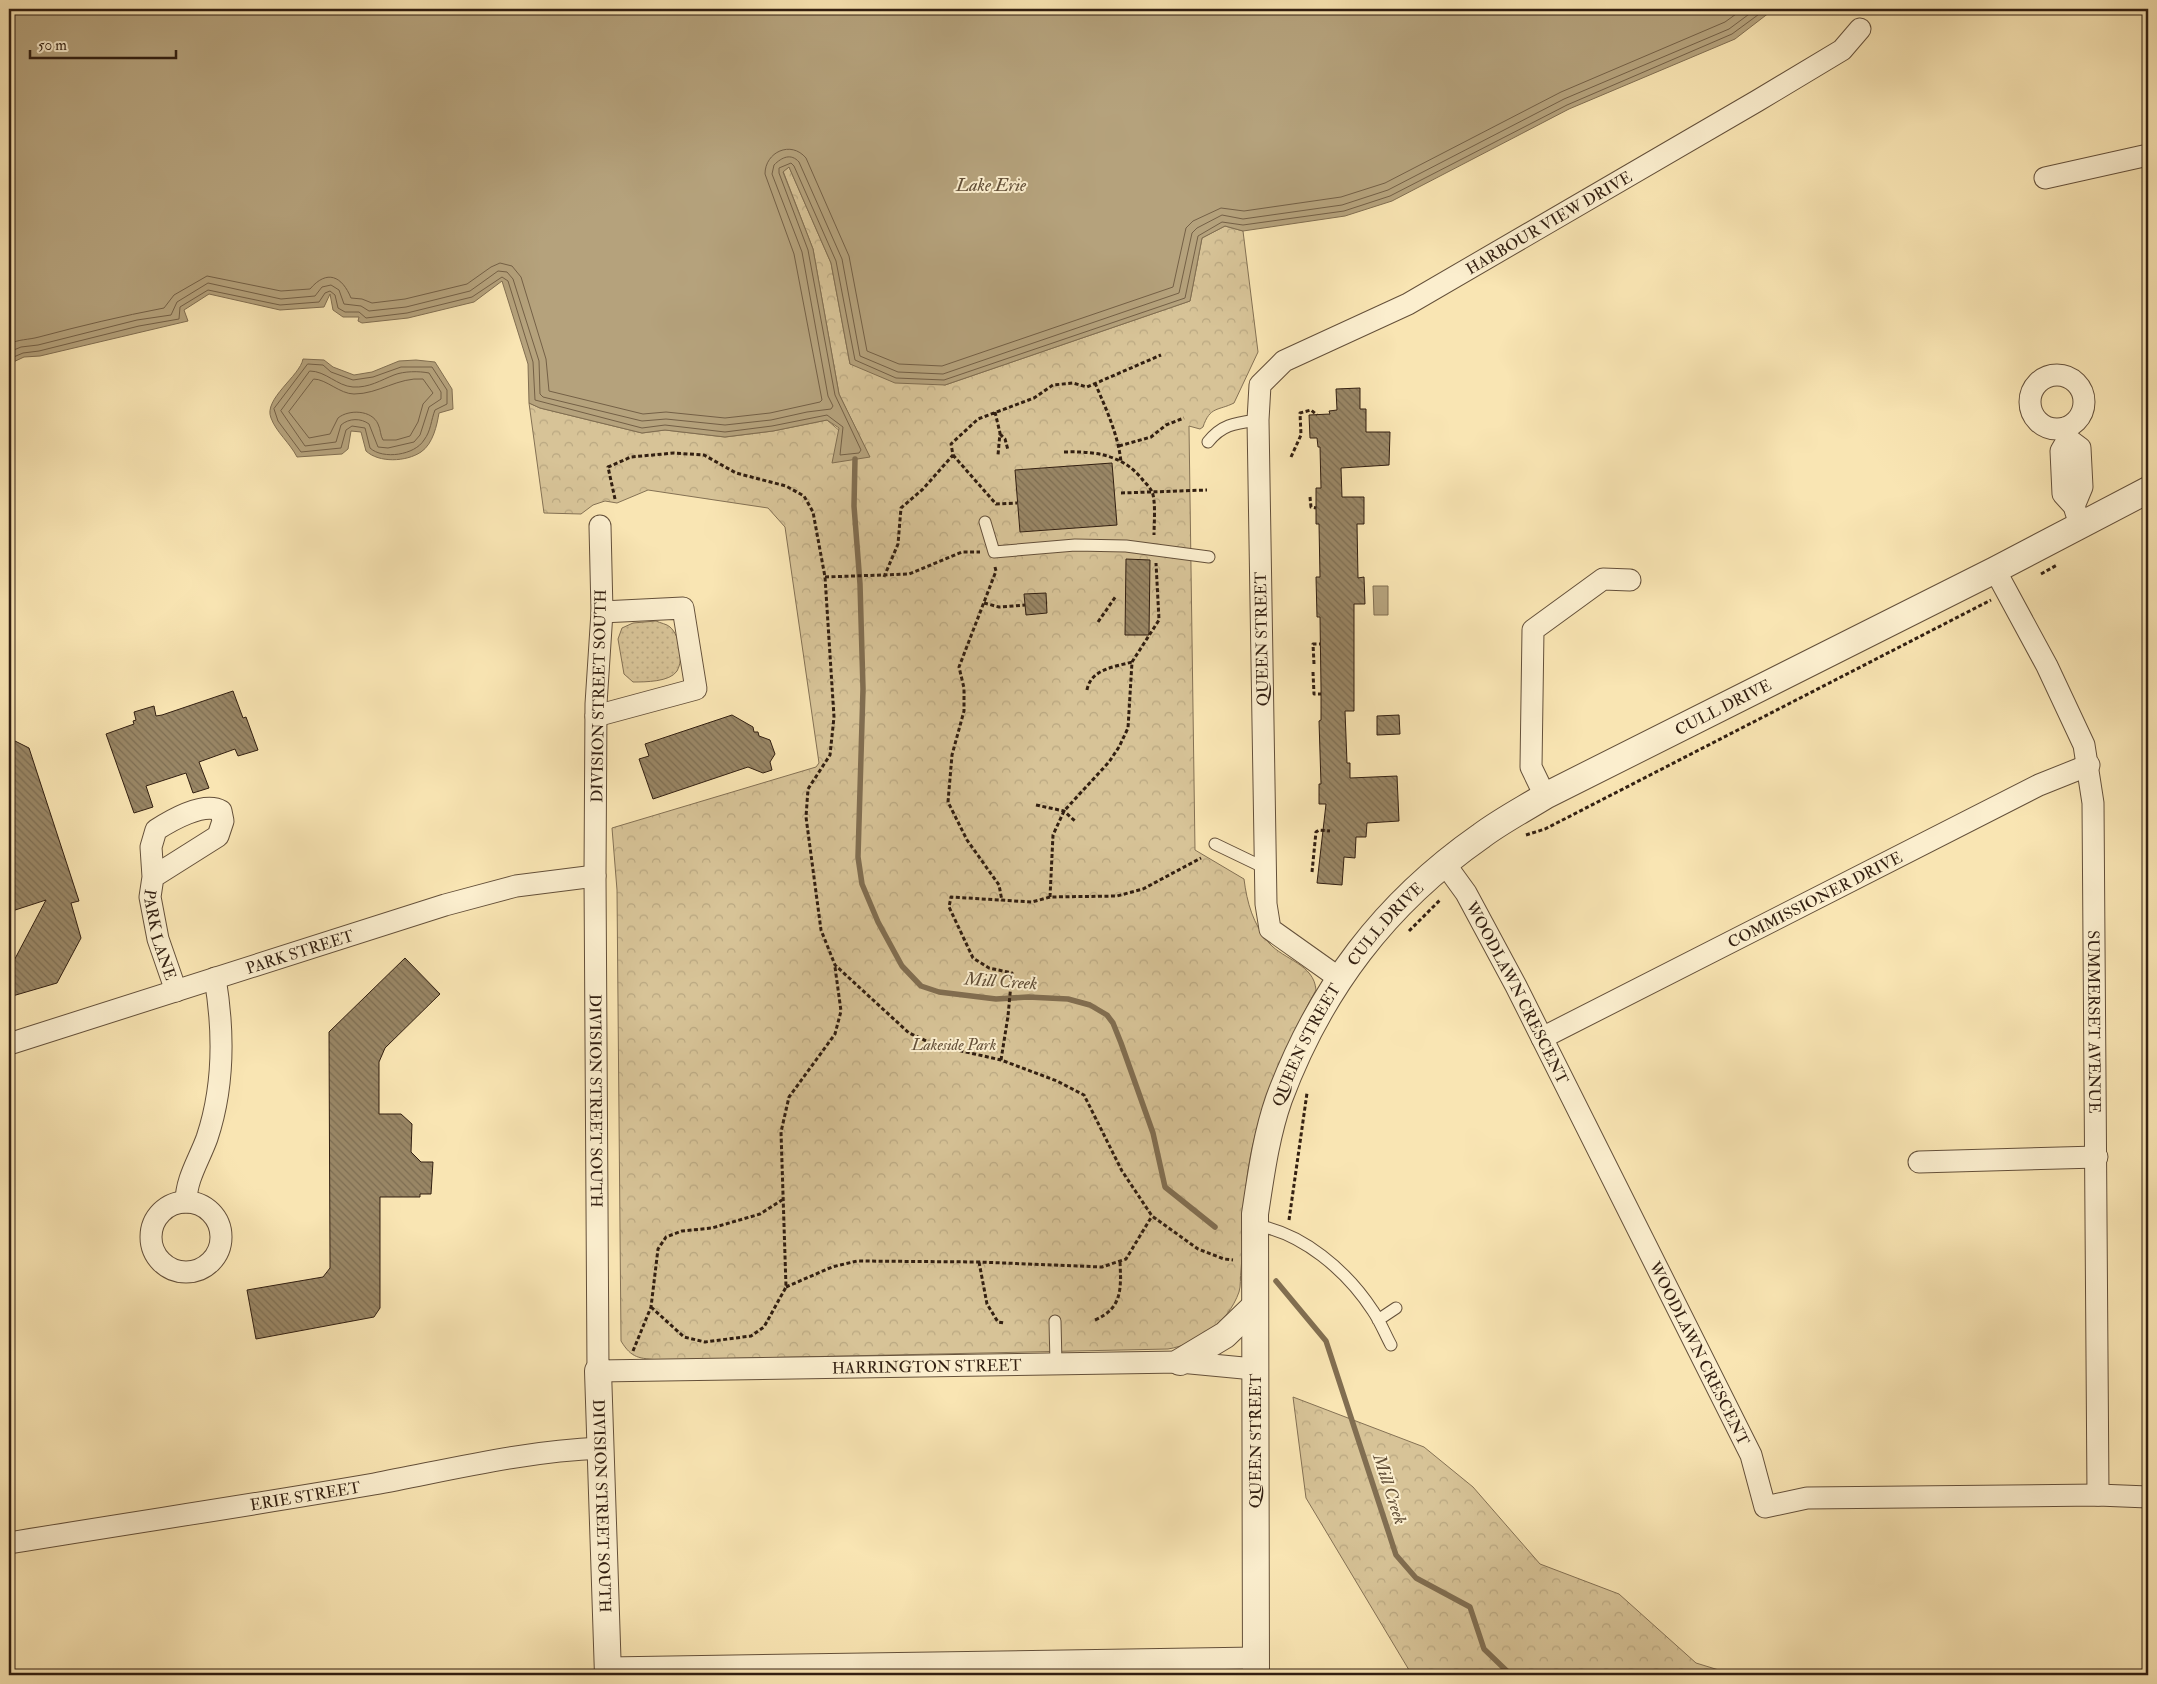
<svg xmlns="http://www.w3.org/2000/svg" width="2157" height="1684" font-family="'IM FELL Double Pica',serif">
	<style>
		.grass { fill: url(#grass-dots); stroke: #847154 }
		.forest { fill: url(#forest-crowns); stroke: #847154 }
		.water { fill: #b5a27c; stroke: #816e51 }
		.lines { fill: none; stroke-linecap: round; stroke-linejoin: round }
		.shore { stroke: #746046; stroke-width: 1 }
		.stream { stroke: #816e51; stroke-width: 5.5 }
		.building { fill: url(#building-back-hatch); stroke: #321f11 }
		.service-casing { stroke: #64503a; stroke-width: 13 }
		.minor-casing { stroke: #64503a; stroke-width: 23 }
		.tertiary-casing { stroke: #64503a; stroke-width: 28 }
		.path { stroke: #321f11; stroke-width: 3; stroke-dasharray: 4 2.5; stroke-linecap: butt }
		.service { stroke: #fbeece; stroke-width: 11 }
		.minor { stroke: #fbeece; stroke-width: 21 }
		.tertiary { stroke: #fbeece; stroke-width: 26 }
		.labels { text-anchor: middle; stroke-width: 4; stroke-linejoin: round; paint-order: stroke }
		.street-label { font-size: 16px; fill: #321f11; stroke: #fbeece }
		.park-label { font-size: 16px; font-style: italic; fill: #645039; stroke: #fbeece }
		.water-label { font-size: 18px; font-style: italic; fill: #604d36; stroke: #fbeece }
	</style>
	<defs>
		<pattern id="grass-dots" width="8" height="8" patternUnits="userSpaceOnUse" patternTransform="scale(1.25)"><rect width="8" height="8" fill="#d7c397"/><path d="M2 2h.1M6 6h.1" fill="none" stroke="#b9a781" stroke-width="1.8" stroke-linecap="round"/></pattern>
		<pattern id="forest-crowns" width="20" height="18" patternUnits="userSpaceOnUse" patternTransform="scale(1.25)"><rect width="20" height="18" fill="#d7c397"/><path d="M2 6a3 3 0 1 1 6 0M12 15a3 3 0 1 1 6 0" fill="none" stroke="#b9a781"/></pattern>
		<pattern id="building-back-hatch" width="6" height="6" patternUnits="userSpaceOnUse" patternTransform="scale(1.25)"><rect width="6" height="6" fill="#998665"/><path d="M-1 5l2 2M0 0l6 6M5-1l2 2" fill="none" stroke="#7d6d52"/></pattern>
	</defs>
	<rect width="100%" height="100%" fill="#f9e5b3"/>
	<filter id="stains"><feTurbulence type="fractalNoise" baseFrequency=".004" numOctaves="4"/><feColorMatrix values="0 0 0 0 .2 0 0 0 0 .09 0 0 0 0 .02 0 0 0 .5 -.17"/></filter>
	<radialGradient id="worn" r=".72"><stop offset=".6" stop-color="#630" stop-opacity="0"/><stop offset="1" stop-color="#630" stop-opacity=".3"/></radialGradient>
	<path class="grass" d="M656,621c4,2 11,3 14,6 10,9 14,32 7,44 -7,11 -32,11 -44,11l-9,-8 -6,-35 4,-11 11,-5z"/>
	<path class="forest" d="M789,167l42,96 19,101 95,21 245,-84 12,-63 23,-12 18,5 15,121 -24,51c-16,8 -24,3 -31,24l-3,2 -11,-3 6,424 49,29c3,24 9,45 25,64 15,17 45,21 47,47 -33,60 -63,127 -70,196 -3,28 -2,56 -5,84 -1,7 0,16 -2,22 -11,31 -41,52 -71,57l-509,11c-20,-2 -27,-1 -38,-19l-4,-451 -5,-62 204,-61 3,-4 -34,-236 -17,-19 -120,-18 -31,13 -12,-2 -12,4 -12,9 -37,-1 -15,-110 11,5 102,25 23,-3 60,7 48,-6 54,-11 42,36 -30,-62 -26,-145 -30,-78z
		M1293,1397l131,50 49,40 67,77 79,30 77,69 39,12h-323l-106,-177z"/>
	<path class="water" d="M9,9h1765l-39,30 -166,70 -177,92 -47,15 -102,15 -18,-5 -23,12 -12,63 -245,84 -50,-2 -45,-19 -19,-101 -42,-96 -6,5 30,77 26,145 31,63 -38,6 7,-35 -12,-8 -54,11 -48,6 -60,-7 -23,3 -102,-25 -11,-5 -1,-39 -26,-83 -28,21 -66,16 -46,5 -4,-2 1,-4h-16l-10,-7 -3,-16 -6,13 -44,3 -71,-16 -25,16 4,11 -148,35 -16,1 -15,7z
		M303,359l21,1 9,7 21,8 18,-3 27,-11 17,-1 19,2 17,27 1,20 -14,4c-2,12 -6,31 -18,39 -15,10 -42,11 -55,-1l-5,-19 -10,-1 -3,18 -6,5 -45,3c-7,-14 -21,-25 -26,-39 -8,-19 29,-42 32,-59z
		M1373,586h15v29h-14z"/>
	<g class="lines">
		<path class="shore" d="M9,344c10,-5 19,-4 30,-7 41,-11 83,-21 125,-29l10,-13 33,-19 74,15 29,-2c17,-20 32,-13 41,9l11,1 10,4 33,-4 62,-15 24,-17 9,-4 12,3 9,11 25,82 3,32 94,23 23,-2 59,6 45,-5 50,-11 2,-2 -28,-146 -29,-80c0,-22 26,-34 41,-16l43,98 18,95 32,13 43,2 231,-79 13,-59 7,-7 28,-13 23,3 97,-14 44,-14 176,-91 164,-70 18,-13
			M9,352l12,-5 17,-2 99,-25 34,-5 6,-13 31,-19 73,16 34,-3 7,-9 9,-2 8,5 5,14 17,2 8,5 37,-4 64,-16 28,-20 9,1 6,7 26,82 1,33 3,3 99,24 24,-2 59,6 46,-5 36,-8 24,-3 2,-3 -5,-10 -26,-144 -30,-78 2,-9c8,-8 17,-12 25,-3l43,97 18,97 38,16 45,2 236,-81 13,-60 5,-5 25,-13 21,4 99,-14 46,-15 176,-91 165,-70 27,-20
			M9,359l14,-6 16,-2 100,-25 40,-7 1,-12 28,-17 72,15 39,-3 6,-9 5,-2 5,4 3,13 7,4h14l7,6 41,-5 65,-16 30,-20 6,4 25,81 2,38 107,28 23,-3 60,7 47,-6 55,-11 16,12 -3,28 19,-2 2,-3 -26,-55 -27,-145 -29,-77v-5l12,-5 3,3 42,95 19,99 41,18 48,2 241,-82 13,-62 24,-14 21,3 101,-14 46,-15 177,-91 165,-71 34,-25
			M308,364l15,1 8,7 22,8 20,-3 28,-10h31l15,23v14l-12,6c-4,10 -4,21 -11,30 -9,15 -41,20 -54,8l-5,-20 -13,-2 -6,4 -5,18 -40,4 -23,-31 -4,-12z
			M310,371c16,0 27,15 43,16 16,1 28,-7 41,-12 10,-4 25,-4 35,-2l12,19v7l-12,8 -9,28 -6,7 -26,6 -10,-1 -9,-23c-8,-6 -20,-6 -28,1l-5,17 -31,4 -24,-35z
			M314,379c12,0 26,15 40,15 25,0 44,-17 69,-15l10,14 -10,11 -5,18 -8,14 -14,4h-13c-3,-5 -2,-10 -5,-16 -6,-14 -29,-15 -40,-6l-8,16 -21,4 -20,-26z"/>
		<path class="stream" d="M855,459l-1,47 6,78 3,105 -5,168 4,27 16,38 24,44 19,20 18,6 57,7 32,-2 40,2 22,6 17,10 6,8 8,20 32,90 12,54 50,40
			M1276,1281l50,60 70,214 20,23 54,29 14,42 27,26"/>
	</g>
	<path class="building" d="M1360,388v21h6v23h24l-1,33 -48,3 1,29h22v27h-7l1,54 6,-1 1,27h-11v107h-9l2,52h3v15l47,-2 2,45 -32,2 -1,14h-10l-1,21 -11,-1 -2,28 -25,-2 9,-79h-7v-20h2l-2,-63 2,-1v-32l-1,-71h-3l-1,-40h4l-1,-53h-3v-36h5l-1,-41h-2l-1,-9h-7l-1,-23 21,-1 -1,-3 8,-1 -1,-21z
		M1112,463l5,62 -97,7 -5,-62z
		M1126,559l24,1 -1,75h-24z
		M1046,593l1,20 -21,2 -2,-21z
		M233,691l10,27 3,-1 12,33 -20,6 -3,-7 -36,13 10,26 -16,5 -7,-20 -40,13 7,21 -19,6 -28,-79 28,-10 -1,-3 3,-1 -2,-8 20,-6 2,10 6,-1z
		M732,715l21,12 1,5h4l1,4 11,4 5,14 -5,8 2,8 -9,3 -15,-6 -95,32 -14,-40 10,-3 -4,-12z
		M1399,715l1,19 -23,1v-19z
		M9,738l20,10 50,153 -8,2 10,35 -24,45 -48,14v-27l37,-70 -37,12z
		M405,958l35,36 -55,54 -6,14v52h22l11,10 -1,28 10,10h12l-2,32h-11v3h-40v111l-6,9 -118,22 -9,-49 76,-13 7,-9 -1,-236z"/>
	<g class="lines">
		<g class="service-casing">
			<path id="service" d="M1208,442c14,-18 28,-19 50,-22
				M985,522l9,30 81,-7 51,1 83,11
				M1215,844l50,24
				M1254,1225c48,7 93,46 119,86 7,10 12,23 18,34
				M1378,1320l18,-12
				M1055,1321l1,43"/>
		</g>
		<g class="minor-casing">
			<g id="minor">
				<path d="M2045,178l103,-23"/>
				<circle cx="2057" cy="402" r="27"/>
				<path d="M2065,428l3,11 12,9 2,39 -8,19"/>
				<path d="M2068,439l-7,12 2,43 11,12 6,19"/>
				<path id="s1" d="M600,526l2,86 -6,92 -1,172 3,495 582,-9 74,7"/>
				<path id="s2" d="M1995,570l52,96 37,79 9,58 5,692"/>
				<path d="M596,716l100,-27 -13,-81 -81,4"/>
				<path d="M1545,796l-14,-29 2,-137 70,-51 27,1"/>
				<path id="s3" d="M1445,864l21,29 50,93 235,469 14,52 42,-9 291,-3 50,2"/>
				<path id="s4" d="M153,877l65,-41 5,-15 -2,-10c-17,-10 -51,10 -65,19l-5,17 2,30 -3,20 8,42 18,52"/>
				<path id="s5" d="M1339,978l-69,-49 -4,-25 -8,-484 2,-35 24,-24 124,-57 349,-203 85,-51 18,-21"/>
				<path id="s6" d="M1542,1038l497,-253 50,-20"/>
				<path id="s7" d="M9,1044l436,-139 71,-19 79,-10"/>
				<path d="M1919,1162l178,-5"/>
				<circle cx="186" cy="1237" r="35"/>
				<path d="M186,1202c0,-23 13,-42 21,-64 17,-51 17,-107 8,-160"/>
				<path id="s8" d="M9,1543c121,-20 243,-38 365,-59 75,-14 150,-33 227,-36"/>
				<path d="M608,1668l648,-10"/>
			</g>
		</g>
		<g class="tertiary-casing">
			<g id="tertiary">
				<path d="M1180,1362l45,-27 29,-28"/>
				<path id="s9" d="M598,1371l10,304"/>
				<path id="s10" d="M1256,1675l-1,-461c6,-39 11,-78 24,-115 41,-110 106,-196 202,-263 20,-15 43,-27 64,-40l450,-226 153,-80"/>
			</g>
		</g>
		<path class="path" d="M1095,383c11,26 23,51 26,79
			M995,412l5,21 -2,22
			M1000,434l5,5 3,11
			M1119,446l32,-9 15,-12 18,-7
			M1064,452c29,-1 58,2 78,27 3,4 8,8 10,13 4,8 2,32 2,43
			M953,455l43,49 21,-1
			M1291,457l10,-22 -1,-22 11,-3 6,5
			M1121,493l86,-3
			M1310,497l1,10 5,1
			M615,499l-7,-32 23,-10 43,-4 30,2 32,18 50,13 18,10 9,16 12,65 9,140 -4,38 -22,34 -2,28 15,113 14,35 74,68 26,12 66,15 56,21 27,14 38,76 30,45 46,33 26,10 9,1
			M995,567l1,4 -37,96 5,21v23l-12,44 -4,47 19,38 32,45 3,16
			M2041,574l16,-9
			M825,577l84,-3 53,-22h18
			M884,577l14,-33 3,-36 22,-19 30,-34 -2,-11 27,-25 56,-21 19,-13 20,-2 14,4 74,-32
			M984,603l15,4 26,-2
			M1098,622l18,-26
			M1314,664l-1,-20h7
			M1313,672l1,22h7
			M1087,690c4,-21 27,-23 45,-28
			M1036,805l28,6 12,11
			M1526,835l19,-6 446,-229
			M1312,872l4,-40 3,-2 11,1
			M1050,897l3,-62 11,-24 45,-49 10,-15 9,-19 4,-66 27,-42 -3,-57
			M1409,931l31,-31
			M1001,1060l7,-44 4,-43 -23,-5 -16,-10 -24,-51 2,-10 81,5 18,-5 67,-1 26,-7 58,-31
			M1289,1220l18,-127
			M979,1262l8,42 11,18 6,1
			M786,1287l46,-20 25,-6 122,1 123,5 24,-8 26,-43
			M651,1307l33,30 21,5 46,-6 13,-9 22,-40 -5,-155 8,-35 46,-63 6,-23 -6,-44
			M1095,1320c28,-12 26,-32 25,-59
			M633,1351l18,-44 7,-58 8,-12 16,-6 30,-3 48,-14 22,-14"/>
		<use href="#service" class="service"/>
		<use href="#minor" class="minor"/>
		<use href="#tertiary" class="tertiary"/>
	</g>
	<g class="labels">
		<g class="street-label">
			<text dy="6" stroke="none"><textPath href="#s5" startOffset="962">HARBOUR VIEW DRIVE</textPath></text>
			<text transform="translate(1261 639) rotate(-91)" y="6">QUEEN STREET</text>
			<text transform="translate(598 696) rotate(-89)" y="6">DIVISION STREET SOUTH</text>
			<text dy="6" stroke="none"><textPath href="#s10" startOffset="1190">CULL DRIVE</textPath></text>
			<text dy="6" stroke="none"><textPath href="#s6" startOffset="306">COMMISSIONER DRIVE</textPath></text>
			<text dy="6" stroke="none"><textPath href="#s10" startOffset="785">CULL DRIVE</textPath></text>
			<text dy="6" stroke="none"><textPath href="#s4" startOffset="280">PARK LANE</textPath></text>
			<text dy="6" stroke="none"><textPath href="#s7" startOffset="305">PARK STREET</textPath></text>
			<text dy="6" stroke="none"><textPath href="#s3" startOffset="148">WOODLAWN CRESCENT</textPath></text>
			<text dy="6" stroke="none"><textPath href="#s2" startOffset="474">SUMMERSET AVENUE</textPath></text>
			<text dy="6" stroke="none"><textPath href="#s10" startOffset="639">QUEEN STREET</textPath></text>
			<text dy="6" stroke="none"><textPath href="#s1" startOffset="575">DIVISION STREET SOUTH</textPath></text>
			<text dy="6" stroke="none"><textPath href="#s3" startOffset="552">WOODLAWN CRESCENT</textPath></text>
			<text dy="6" stroke="none"><textPath href="#s1" startOffset="1174">HARRINGTON STREET</textPath></text>
			<text transform="translate(1255 1441) rotate(-90)" y="6">QUEEN STREET</text>
			<text dy="6" stroke="none"><textPath href="#s8" startOffset="300">ERIE STREET</textPath></text>
			<text dy="6" stroke="none"><textPath href="#s9" startOffset="135">DIVISION STREET SOUTH</textPath></text>
		</g>
		<g class="park-label">
			<text x="954" y="1050">Lakeside Park</text>
		</g>
		<g class="water-label">
			<text x="991" y="191">Lake Erie</text>
			<text transform="translate(1001 981) rotate(4)" y="6">Mill Creek</text>
			<text transform="translate(1390 1489) rotate(72)" y="6">Mill Creek</text>
		</g>
	</g>
	<rect width="2157" height="1684" fill="none" stroke="#f9e5b3" stroke-width="30"/>
	<rect x="10" y="10" width="2137" height="1664" fill="none" stroke="#321f11" stroke-width="2.5"/>
	<rect x="15" y="15" width="2127" height="1654" fill="none" stroke="#321f11"/>
	<path d="M30 50v8h146v-8" fill="none" stroke="#321f11" stroke-width="2.5"/>
	<text x="38" y="50" font-size="15" fill="#321f11" stroke="#fbeece" stroke-width="4" paint-order="stroke">50 m</text>
	<rect width="100%" height="100%" filter="url(#stains)"/>
	<rect width="100%" height="100%" fill="url(#worn)"/>
</svg>
